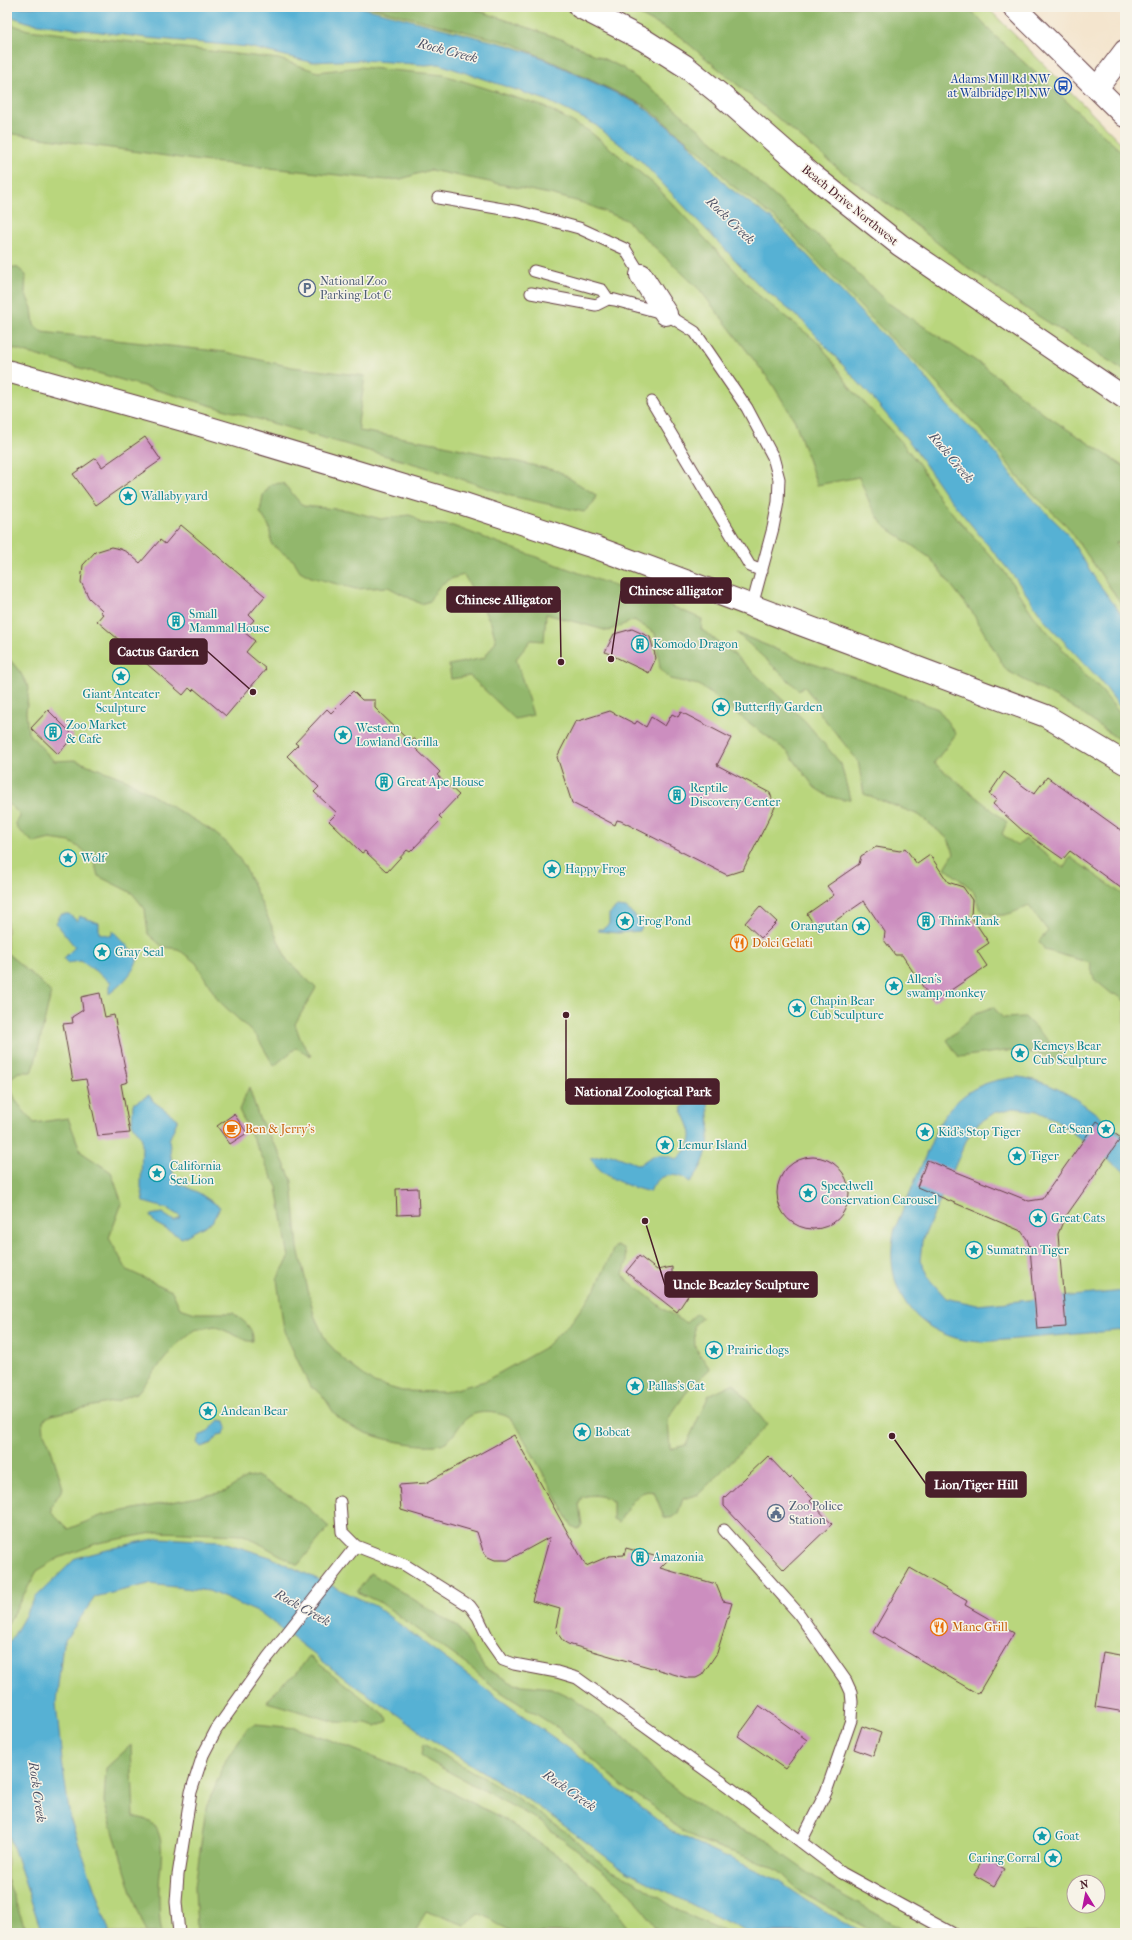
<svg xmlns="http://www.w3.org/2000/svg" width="1132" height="1940" font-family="'IM FELL French Canon',serif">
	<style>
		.green { fill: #b9d67d; stroke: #827a54; fill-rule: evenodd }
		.forest { fill: #92b76c; stroke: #6e6b4c }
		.water { fill: #56b1d4; stroke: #506880 }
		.building { fill: #cc8ebf }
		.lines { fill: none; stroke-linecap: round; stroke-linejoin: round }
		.service-casing { stroke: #643d43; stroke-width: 13 }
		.minor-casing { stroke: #643d43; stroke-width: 24 }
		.tertiary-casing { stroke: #643d43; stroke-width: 24 }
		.secondary-casing { stroke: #643d43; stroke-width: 24 }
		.primary-casing { stroke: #643d43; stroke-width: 24 }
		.service { stroke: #fff; stroke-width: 11 }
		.minor { stroke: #fff; stroke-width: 22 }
		.tertiary { stroke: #fff; stroke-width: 22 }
		.secondary { stroke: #fff; stroke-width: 22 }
		.primary { stroke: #fff; stroke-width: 22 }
		.labels { text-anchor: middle; stroke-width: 3; stroke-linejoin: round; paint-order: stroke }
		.transit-label { font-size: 12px; fill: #164399; stroke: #f7f3e8; text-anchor: end }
		.street-label { font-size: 12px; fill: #4a1f2b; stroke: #f7f3e8 }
		.service-label { font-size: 12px; fill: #4e5e75; stroke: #f7f3e8; text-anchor: start }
		.culture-label { font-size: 12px; fill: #0d838f; stroke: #f7f3e8; text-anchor: start }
		.food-label { font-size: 12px; fill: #c56008; stroke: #f7f3e8; text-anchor: start }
		.water-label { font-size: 13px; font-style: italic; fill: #4e5266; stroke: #f7f3e8 }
		.leader { fill: none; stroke: #4a1f2b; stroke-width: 1.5 }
		.callout-dot { fill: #4a1f2b; stroke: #f7f3e8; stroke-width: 1.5 }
		.callout { fill: #4a1f2b; stroke: #4a1f2b; stroke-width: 1.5 }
		.callout-label { font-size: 13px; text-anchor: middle; font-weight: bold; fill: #fff }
	</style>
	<rect width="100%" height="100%" fill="#f7f3e8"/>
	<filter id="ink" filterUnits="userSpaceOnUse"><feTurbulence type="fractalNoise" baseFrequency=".025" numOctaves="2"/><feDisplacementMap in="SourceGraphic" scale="8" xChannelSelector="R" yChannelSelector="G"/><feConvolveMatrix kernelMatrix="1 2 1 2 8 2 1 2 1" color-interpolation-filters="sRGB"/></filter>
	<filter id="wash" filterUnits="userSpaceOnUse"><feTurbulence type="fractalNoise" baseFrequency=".012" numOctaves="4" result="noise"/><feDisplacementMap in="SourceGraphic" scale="16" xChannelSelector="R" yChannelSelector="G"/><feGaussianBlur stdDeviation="0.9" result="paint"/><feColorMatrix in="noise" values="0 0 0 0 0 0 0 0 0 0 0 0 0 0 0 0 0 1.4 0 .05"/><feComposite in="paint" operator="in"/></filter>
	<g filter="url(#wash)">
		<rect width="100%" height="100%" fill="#f4e5ce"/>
		<path class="green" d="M7,7h980l138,140v1786h-1118zM1074,1882h24v24h-24z"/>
		<path class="forest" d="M369,7h99l96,33 59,28 36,27 79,68 90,82 60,58 97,64 59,47 81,53v76l-9,-1 9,20v47l-58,-83 -39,-37 -17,-21 -20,-27 -70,-74 -47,-46 -96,-101 -48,-36 -25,-28 -61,-51 -130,-61z
			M625,7h343l26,28 131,120v216l-98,-62 -60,-42 -69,-56 -52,-36 -167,-139z
			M7,23l21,7 251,29 39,13 41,-5 85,8 101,32 44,24 65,53 103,110 63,50 32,46 46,48 21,26 20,34 65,73 29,44 52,60 12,10 28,35v24l-54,-38 -65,-36 -34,-58 -42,-54 -47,-33 -12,-19 -12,-29 -42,8 -22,-64 -24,-39 -71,-92 -74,-70 -43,-17 -29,-8 -124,-25 -29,9 -14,1 -186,-19 -194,-28z
			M7,266l11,2 8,7 -1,18 7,15 2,17 8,7 183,20 67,15 73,9 -7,47 2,8 75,12 123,28 38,24 -2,7 -10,10 -73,-16 -79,-27 -425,-122z
			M283,483l20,23 44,4 34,9 28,-4 6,2 5,6 33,3 172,64 6,-1 71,30 -1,10 34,26 70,66 36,43 9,35 -7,1 -15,-4 -13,-8 -27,-36 -89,-67 -29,-6 -10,-11 -5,-35 -21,-13 -26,11 -62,-17 -2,27 -13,-1 -15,19 17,56 -18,4 -45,-43 -19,3 -2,-14 35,-7 12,-17 -5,-18 -27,-48c-19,5 -25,8 -34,26l-9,3 -33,-17 -32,2 -45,-12 -11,-6 -6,-10 -22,-16 -3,-19 -9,-14 3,-17 8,-11z
			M737,633l67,28 57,18 77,30 18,25 -22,29 73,59 -5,12 15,12 9,-7 37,29 7,-11 55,39v106l-6,-7 -7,-1 -18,-15 -4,-16 -45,-13 -6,-9 9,-10 -19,-25c-21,8 -27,14 -49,4l-7,-20 -28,-22 9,-15 -6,-14 -29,-24 -55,-21 -6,-33 -44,-55 3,-3 -13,-17 -5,4z
			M7,656l13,16 9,16 -3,24 2,21 26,28 21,-1 50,19 86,51 16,13 17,22 43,95 29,28 -21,36 5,14 11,18 -15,-8 -22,18 -17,-29 -39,-37 -22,-37 -18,-14 -15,-2 -15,-13 -3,-25 -13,-16 -34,-17 -4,-15 -12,-12 -12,-7 -20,-3 -16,4 -17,-15 -1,-5 4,-6 -3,-6 -10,-8z
			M7,953l36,31 8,9 -17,74 -3,5h-12l-7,5c-4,20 10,31 22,46l34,-5 13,34 30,20 11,31 -13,35 18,32 45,21 8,17 15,5h38c10,8 21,14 20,28h-5l-33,-15 -21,4 -19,16 -37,46 -21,9 -66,14 -8,5 1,13 6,13 13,42 -12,19 1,6 16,16 35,-14 121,-23 22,-14 11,-2 49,30 23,21 -31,38 -54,-30 -86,-3 -60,11 -39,15 -22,13 -30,54z
			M993,1007l10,11 22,-1 48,49 -35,-13 -34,-2 -45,6 -12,-17 29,-27z
			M249,1087l10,31 20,34 13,29 6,67 16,67 12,26 20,21 28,21 28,8 43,1 40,-11 59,-33 28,-27 24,-33 17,-38 3,-4 8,2 3,14 -4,12 3,5 39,31 21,13 11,-10 5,5 -8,7 1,22 15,22 -20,18 -22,32 2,30 16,-4 23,-50 25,-12 33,42 -68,69 -16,5 -5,14 -7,5 -7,-1 -10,-25c-17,-5 -27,18 -35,30l-6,-3v-17c-8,-7 -21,-8 -31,-5l-3,7 3,22 -4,3 -6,-3 -54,-98c-3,-3 -6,-9 -10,-11 -9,-5 -29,-7 -38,-1 -14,8 -15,27 -34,29 -27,2 -81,-10 -100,-30 -9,-10 -12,-24 -26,-28l-26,-56 -7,-52 12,-21 -12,-71 -38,-77z
			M371,1573l87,54 27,41 29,16 37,4 21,10 48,35 43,47 21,16 42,27 44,19 13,13 50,35 78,43h-36l-75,-42 -19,-18 -12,-8 -73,-26 -18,-11 -25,-22 -25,-15 -70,-63 -65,-41 -24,-21 -88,-63 -24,-11z
			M309,1656l78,61 1,4 -12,5 -10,-3 -30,-1 -69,-20 12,-15 17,-13z
			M256,1724l40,4 29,10 91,36 88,45 66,45 12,13 18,13 33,43h-119l-35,-20 -14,12 -39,-14 -11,22h-218l-2,-47 11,-78 20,-48 22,-33z
			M423,1744l81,45 66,46 35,32 33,17 42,27 47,22h-68l-27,-39 -94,-74 -111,-60 -6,-5z
			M131,1745l3,72c39,3 25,46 25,73 0,13 0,30 3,43h-15l-10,-24 -33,-107 2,-34z
			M7,1879l20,54h-20z"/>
		<path class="water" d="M7,7h353l151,39 27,10 103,49 45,36 42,46 47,34 95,101 46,44 32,40 42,40 33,44 43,42 30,48 29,39v95l-24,-33 -55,-59 -30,-43 -71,-86 -34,-49 -35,-42 -71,-79 -47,-39 -117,-123 -47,-37 -48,-24 -107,-36 -14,1 -61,-5 -54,2 -61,-15 -101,-9 -118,-15 -23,-8z
			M617,907l9,1 17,15 -3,8 -22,2 -20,-2v-2h5l6,-5v-10z
			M61,914h8l8,7 2,-5 20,7v10l12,3 2,-5 25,26c-3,15 -17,28 -29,37v-8l2,-4 -30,-21 -14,2 -3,-5 11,-11 -19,-24z
			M1019,1077c43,6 73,33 106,60v35l-71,-53 -17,-8 -23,-3 -20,5 -18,12 -10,16 -44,100 -2,20 10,19 16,18 31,7 148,-14v39l-144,12c-63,-3 -101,-52 -86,-114l43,-102c20,-33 43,-46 81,-49z
			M149,1095l5,7 24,17 -9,21 5,41 25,12 21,14 -8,15 -30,16 -27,-15 -5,-8 12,-2 12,8 7,-4 -13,-8 -24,-7 -3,-15 1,-48 -10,-16 1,-19z
			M692,1100l16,2c3,29 3,58 -18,80 -15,-11 -33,-9 -40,10 -23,-6 -46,-13 -60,-34l21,-4 28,11c16,-12 18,-12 38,-6 22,-20 14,-28 4,-51z
			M219,1420l6,1 2,7 -4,6 -5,1 -6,8 -11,4 -4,-4 2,-7 7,-3z
			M160,1538l60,3 50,16 105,49 123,92 90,64 38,34 47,36 102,47 48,32 42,22h-116l-124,-62 -86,-64 -112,-70 -27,-21 -48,-32 -90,-70 -53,-23 -60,-7 -54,13 -32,46 -7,60 6,58 8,57 40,115h-68l-35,-104v-182l28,-49 41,-40 58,-15z"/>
		<g id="blocks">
			<path class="building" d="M145,437l16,23 -65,45 -23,-31 23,-16 6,9z
				M181,525l84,71 -16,19 5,5 -10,12 11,9 -9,11 20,17 -40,47 -32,-27 -2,2 -3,-3 -6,7 -86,-74 6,-7 -3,-2 2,-2 -13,-12 -8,-16 2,-17 12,-13 16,-5 9,2 7,3 13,11 20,-23 5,4z
				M632,629l18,8 6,21 -7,15 -44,-21 9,-18z
				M353,691l9,9h13v8l33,32 7,-1v9l25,24 -3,3 22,20 -20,21 3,3 -32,33 -3,-2 -20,22 -22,-21 -3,2 -33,-32 8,-8 -23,-21 5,-5 -32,-31 11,-11 -3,-2 32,-34 4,4z
				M48,710l26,26 -16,18 -27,-26z
				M610,711l25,13 2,-3 9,6 5,-10 14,9 7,-12 6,3 3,-5 50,26 -14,27 53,28 5,14 -32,63 -16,5 -106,-54 -4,-1 -2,5 -43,-22 -15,-46 18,-35z
				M1004,772l30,22 13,-17 78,56v58l-55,-40 -7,8 -39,-27 -31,-28 4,-5 -8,-5z
				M876,847l24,4 5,-3 12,16 13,-9 18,27 15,5 9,13 -1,16 18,27 -12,8 10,15 -54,36 -31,-47h-7l-11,-15 1,-8 -21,-31 -45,31 -12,-18 27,-19 -7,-9 32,-22 2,-8z
				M760,906l17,16 -16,16 -16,-15z
				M100,993l5,24 9,-2 14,67 -7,2 9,49 -32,3 -12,-57 -13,2 -10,-57 10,-1 -1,-6 11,-7 -2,-13z
				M234,1114l13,19 -17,11 -13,-18z
				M1097,1121l24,17 -57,81 -6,15 8,93 -29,2 -7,-81 -3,-9 -6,-8 -104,-44 10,-27 102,41 13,-2z
				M777 1193a36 36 0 1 1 72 0a36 36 0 1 1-72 0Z
				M418,1188l1,26 -22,1 -1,-26z
				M639,1256l18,14 15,-3v14l17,13 -12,18 -51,-40z
				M514,1435l72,131 23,-10 15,-1 2,-7 42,12 -8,8 56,16 7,17 9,2 -15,50 -15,22 -6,3h-9l-119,-34 -5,-3 -5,-7 -2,-7 4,-18 -28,-8 18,-64 -42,23h-13l-7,-3 -5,-6 -6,-19 -76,-22 -2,-25 27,-2z
				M768,1456l22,23 2,-2 10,11 11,11 -3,2 22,23 -48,46 -60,-64v-8z
				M910,1568l57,33 -2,4 49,28 -36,61 -105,-62z
				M1103,1652l22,4v56l-30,-5z
				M760,1706l47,34 -22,29 -47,-33z
				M862,1726l19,7 -8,23 -19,-7z
				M984,1858l20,11 -10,17 -20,-11z"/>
		</g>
	</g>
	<g filter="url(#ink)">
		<use href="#blocks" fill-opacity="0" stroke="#643d43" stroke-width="1"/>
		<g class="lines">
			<g class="service-casing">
				<path id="service" d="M438,198l82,14 59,16 46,21 16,26
					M534,271l68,19 6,9
					M531,293l65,12 12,-6 7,1 51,14 29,18 52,76 26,49 6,22 -1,23 -5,26 -21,78
					M652,402l98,164 12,5
					M340,1502l2,30 14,14
					M724,1530l75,84 47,67 5,11 1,10 -1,18 -25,72 -25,50
					M179,1933l-3,-31 2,-27 13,-83 12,-37 13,-25 52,-73 88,-111 49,19 65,41 8,11 11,23 14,20 11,4 43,8 20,6 152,109 113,86 110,60"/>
			</g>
			<g class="minor-casing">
				<path id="minor" d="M641,275l25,39
					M7,371l183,51 271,81 136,45 449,168 79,47"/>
			</g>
			<g class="tertiary-casing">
				<path id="tertiary" d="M1097,88l28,-37"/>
			</g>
			<g class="secondary-casing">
				<path id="secondary" d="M1014,7l111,109"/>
			</g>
			<g class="primary-casing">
				<path id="primary" d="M580,7l64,33 41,26 36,29 90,79 89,71 225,153"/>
			</g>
			<use href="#service" class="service"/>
			<use href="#minor" class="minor"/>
			<use href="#tertiary" class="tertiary"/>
			<use href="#secondary" class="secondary"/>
			<use href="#primary" class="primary"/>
		</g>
	</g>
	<defs>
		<g id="bus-ring" transform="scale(0.9)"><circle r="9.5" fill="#f7f3e8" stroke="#1a4fb4" stroke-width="1.5"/><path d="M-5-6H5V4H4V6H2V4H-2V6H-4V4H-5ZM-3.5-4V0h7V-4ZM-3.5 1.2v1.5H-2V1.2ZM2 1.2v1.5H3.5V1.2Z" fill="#1a4fb4"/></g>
		<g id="parking-ring" transform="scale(0.9)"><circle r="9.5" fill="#f7f3e8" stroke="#5c6f8a" stroke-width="1.5"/><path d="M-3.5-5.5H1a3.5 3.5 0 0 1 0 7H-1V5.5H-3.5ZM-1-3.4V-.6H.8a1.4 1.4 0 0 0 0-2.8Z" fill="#5c6f8a"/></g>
		<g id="sight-ring" transform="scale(0.9)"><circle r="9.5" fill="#f7f3e8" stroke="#0f9aa8" stroke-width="1.5"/><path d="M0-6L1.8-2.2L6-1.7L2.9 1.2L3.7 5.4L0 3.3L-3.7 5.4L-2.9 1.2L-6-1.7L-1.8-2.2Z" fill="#0f9aa8"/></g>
		<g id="building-ring" transform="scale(0.9)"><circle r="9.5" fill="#f7f3e8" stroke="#0f9aa8" stroke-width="1.5"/><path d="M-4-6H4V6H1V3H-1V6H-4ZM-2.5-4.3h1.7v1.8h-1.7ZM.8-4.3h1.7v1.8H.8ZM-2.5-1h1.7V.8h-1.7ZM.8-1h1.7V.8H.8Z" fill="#0f9aa8"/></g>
		<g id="restaurant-ring" transform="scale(0.9)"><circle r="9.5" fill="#f7f3e8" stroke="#e8710a" stroke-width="1.5"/><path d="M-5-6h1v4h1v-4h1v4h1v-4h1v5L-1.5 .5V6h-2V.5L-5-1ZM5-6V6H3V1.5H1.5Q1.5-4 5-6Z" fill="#e8710a"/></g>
		<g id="cafe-ring" transform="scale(0.9)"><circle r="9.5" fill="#f7f3e8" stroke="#e8710a" stroke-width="1.5"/><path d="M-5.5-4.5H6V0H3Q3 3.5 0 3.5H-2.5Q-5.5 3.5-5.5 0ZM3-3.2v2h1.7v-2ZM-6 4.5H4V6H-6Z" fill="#e8710a"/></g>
		<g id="civic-ring" transform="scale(0.9)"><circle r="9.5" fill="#f7f3e8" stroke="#5c6f8a" stroke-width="1.5"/><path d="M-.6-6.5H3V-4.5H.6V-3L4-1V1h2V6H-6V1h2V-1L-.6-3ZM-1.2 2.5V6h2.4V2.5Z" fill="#5c6f8a"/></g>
	</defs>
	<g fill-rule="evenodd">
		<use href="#bus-ring" x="1063" y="86"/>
		<use href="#parking-ring" x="307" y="288"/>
		<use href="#sight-ring" x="128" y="496"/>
		<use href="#building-ring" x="176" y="621"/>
		<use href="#building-ring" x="640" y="644"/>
		<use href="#sight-ring" x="121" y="676"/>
		<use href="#sight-ring" x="721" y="707"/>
		<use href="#building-ring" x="53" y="732"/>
		<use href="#sight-ring" x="343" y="735"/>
		<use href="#building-ring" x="384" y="782"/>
		<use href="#building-ring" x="677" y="795"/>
		<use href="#sight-ring" x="68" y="858"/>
		<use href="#sight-ring" x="552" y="869"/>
		<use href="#sight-ring" x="625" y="921"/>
		<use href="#building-ring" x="926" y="921"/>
		<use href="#sight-ring" x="861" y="926"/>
		<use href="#restaurant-ring" x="739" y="943"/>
		<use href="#sight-ring" x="102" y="952"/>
		<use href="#sight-ring" x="894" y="986"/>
		<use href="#sight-ring" x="797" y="1008"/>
		<use href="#sight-ring" x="1020" y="1053"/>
		<use href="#cafe-ring" x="232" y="1129"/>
		<use href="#sight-ring" x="1106" y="1129"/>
		<use href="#sight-ring" x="925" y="1132"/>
		<use href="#sight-ring" x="665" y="1145"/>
		<use href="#sight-ring" x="1017" y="1156"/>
		<use href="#sight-ring" x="157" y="1173"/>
		<use href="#sight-ring" x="808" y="1193"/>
		<use href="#sight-ring" x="1038" y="1218"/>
		<use href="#sight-ring" x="974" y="1250"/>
		<use href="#sight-ring" x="714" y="1350"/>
		<use href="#sight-ring" x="635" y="1386"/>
		<use href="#sight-ring" x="208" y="1411"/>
		<use href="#sight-ring" x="582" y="1432"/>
		<use href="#civic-ring" x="776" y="1513"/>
		<use href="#building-ring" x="640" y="1557"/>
		<use href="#restaurant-ring" x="939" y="1627"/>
		<use href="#sight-ring" x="1042" y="1836"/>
		<use href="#sight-ring" x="1053" y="1858"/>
	</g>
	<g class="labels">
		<g class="transit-label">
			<text x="1050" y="83">Adams Mill Rd NW<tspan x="1050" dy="14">at Walbridge Pl NW</tspan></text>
		</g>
		<g class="street-label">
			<text transform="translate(850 205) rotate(39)" y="4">Beach Drive Northwest</text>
		</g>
		<g class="service-label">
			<text x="320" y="285">National Zoo<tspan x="320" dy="14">Parking Lot C</tspan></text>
			<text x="789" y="1510">Zoo Police<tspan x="789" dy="14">Station</tspan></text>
		</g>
		<g class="culture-label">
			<text x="141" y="500">Wallaby yard</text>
			<text x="189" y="618">Small<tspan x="189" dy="14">Mammal House</tspan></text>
			<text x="653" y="648">Komodo Dragon</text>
			<text x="121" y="698" text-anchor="middle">Giant Anteater<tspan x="121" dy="14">Sculpture</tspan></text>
			<text x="734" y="711">Butterfly Garden</text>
			<text x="66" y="729">Zoo Market<tspan x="66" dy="14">&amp; Cafe</tspan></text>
			<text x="356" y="732">Western<tspan x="356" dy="14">Lowland Gorilla</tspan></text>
			<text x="397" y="786">Great Ape House</text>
			<text x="690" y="792">Reptile<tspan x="690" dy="14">Discovery Center</tspan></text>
			<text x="81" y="862">Wolf</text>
			<text x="565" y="873">Happy Frog</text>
			<text x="638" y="925">Frog Pond</text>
			<text x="939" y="925">Think Tank</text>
			<text x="848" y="930" text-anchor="end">Orangutan</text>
			<text x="115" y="956">Gray Seal</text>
			<text x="907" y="983">Allen's<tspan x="907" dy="14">swamp monkey</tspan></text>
			<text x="810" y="1005">Chapin Bear<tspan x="810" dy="14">Cub Sculpture</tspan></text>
			<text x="1033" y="1050">Kemeys Bear<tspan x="1033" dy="14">Cub Sculpture</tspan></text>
			<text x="1093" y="1133" text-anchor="end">Cat Scan</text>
			<text x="938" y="1136">Kid's Stop Tiger</text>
			<text x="678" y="1149">Lemur Island</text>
			<text x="1030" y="1160">Tiger</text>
			<text x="170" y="1170">California<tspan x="170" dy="14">Sea Lion</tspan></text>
			<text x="821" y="1190">Speedwell<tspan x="821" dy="14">Conservation Carousel</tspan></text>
			<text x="1051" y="1222">Great Cats</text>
			<text x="987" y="1254">Sumatran Tiger</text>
			<text x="727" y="1354">Prairie dogs</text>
			<text x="648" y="1390">Pallas's Cat</text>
			<text x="221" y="1415">Andean Bear</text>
			<text x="595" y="1436">Bobcat</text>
			<text x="653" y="1561">Amazonia</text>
			<text x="1055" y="1840">Goat</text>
			<text x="1040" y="1862" text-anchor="end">Caring Corral</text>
		</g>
		<g class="food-label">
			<text x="752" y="947">Dolci Gelati</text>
			<text x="245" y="1133">Ben &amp; Jerry's</text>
			<text x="952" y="1631">Mane Grill</text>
		</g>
		<g class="water-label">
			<text transform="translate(448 50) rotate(15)" y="5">Rock Creek</text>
			<text transform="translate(731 220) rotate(44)" y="5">Rock Creek</text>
			<text transform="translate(952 457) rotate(50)" y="5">Rock Creek</text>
			<text transform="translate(303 1607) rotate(29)" y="5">Rock Creek</text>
			<text transform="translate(570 1790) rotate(35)" y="5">Rock Creek</text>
			<text transform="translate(38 1792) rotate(82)" y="5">Rock Creek</text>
		</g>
	</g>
	<path class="leader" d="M611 659L621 591M561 662L560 600M253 692L207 651M566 1015L566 1091M645 1221L665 1285M892 1436L926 1484"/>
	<g class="callout-dot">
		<circle cx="611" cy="659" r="4"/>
		<circle cx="561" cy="662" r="4"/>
		<circle cx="253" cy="692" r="4"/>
		<circle cx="566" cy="1015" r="4"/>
		<circle cx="645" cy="1221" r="4"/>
		<circle cx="892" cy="1436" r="4"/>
	</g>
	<g class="callout">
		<rect x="621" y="578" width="110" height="25" rx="4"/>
		<rect x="447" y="587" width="113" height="25" rx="4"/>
		<rect x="110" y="639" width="97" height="25" rx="4"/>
		<rect x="566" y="1079" width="153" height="25" rx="4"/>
		<rect x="665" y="1272" width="152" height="25" rx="4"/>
		<rect x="926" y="1472" width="100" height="25" rx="4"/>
	</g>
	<g class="callout-label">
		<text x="676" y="595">Chinese alligator</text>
		<text x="504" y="604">Chinese Alligator</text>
		<text x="158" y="656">Cactus Garden</text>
		<text x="643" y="1096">National Zoological Park</text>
		<text x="741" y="1289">Uncle Beazley Sculpture</text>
		<text x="976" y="1489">Lion/Tiger Hill</text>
	</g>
	<rect width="1132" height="1940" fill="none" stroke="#f7f3e8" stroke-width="24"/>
	<g transform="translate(1086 1894) rotate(350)"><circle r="19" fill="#f7f3e8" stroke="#b29e9c"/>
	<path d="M0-3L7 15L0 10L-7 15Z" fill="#b5179e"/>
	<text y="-6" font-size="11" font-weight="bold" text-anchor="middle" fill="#4a1f2b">N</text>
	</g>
</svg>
